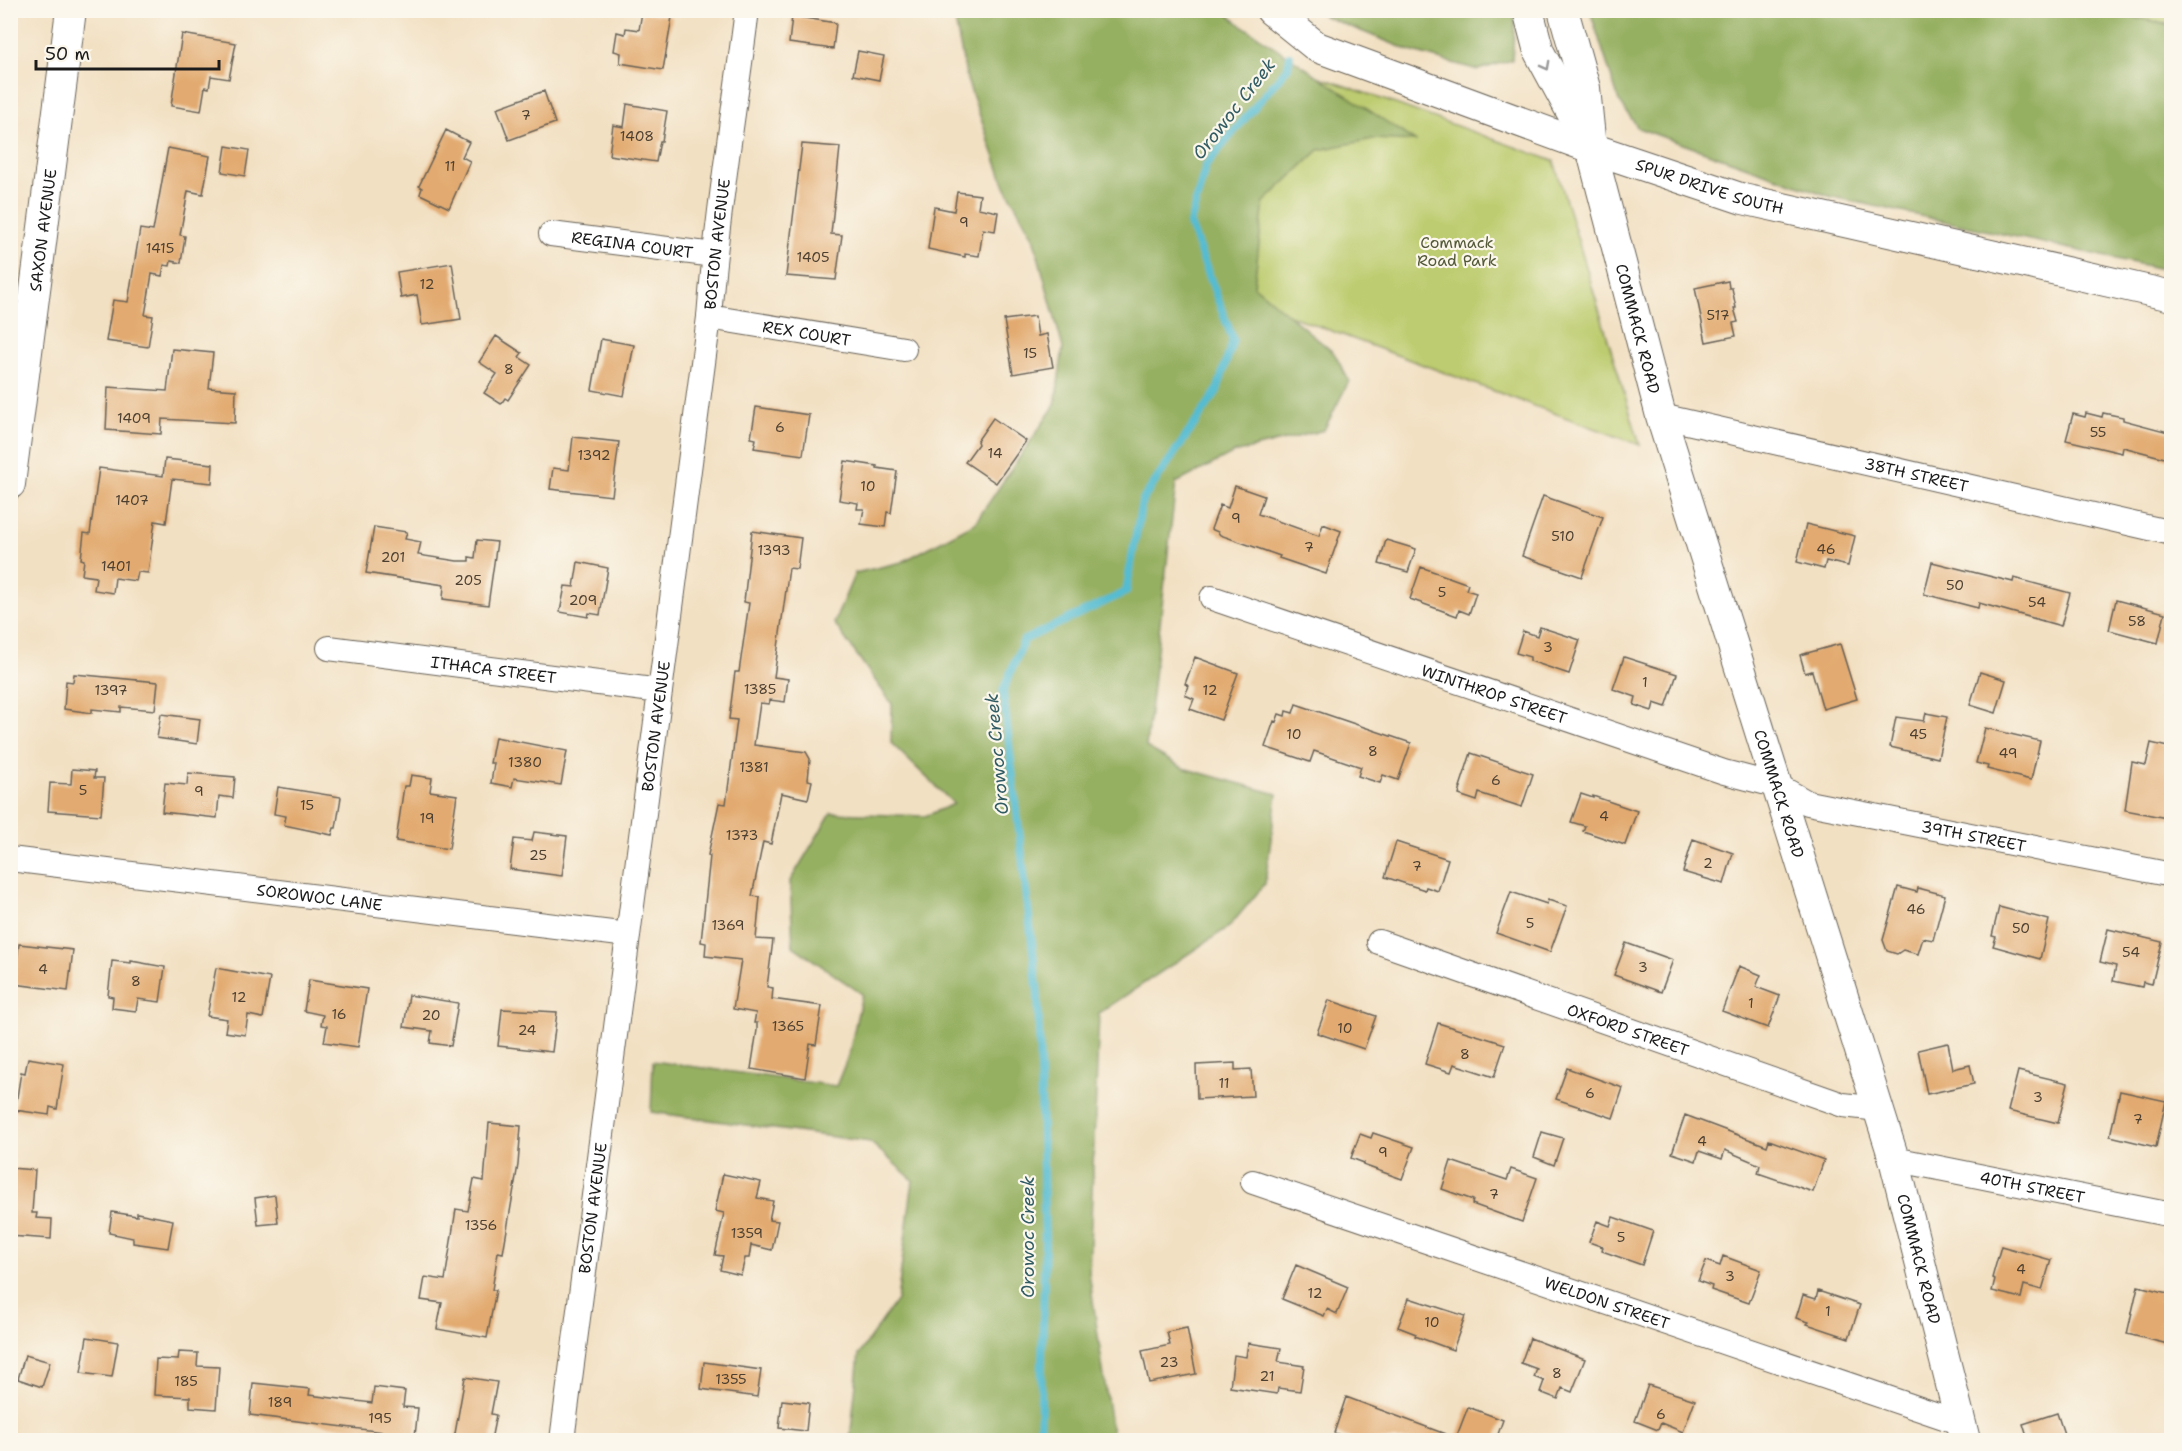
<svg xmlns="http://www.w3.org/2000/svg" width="2182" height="1451" font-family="'Shantell Sans',sans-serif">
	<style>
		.green { fill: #bdcc6f; stroke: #6c7446; stroke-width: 1.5 }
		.forest { fill: #96b062; stroke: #59663f; stroke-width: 1.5 }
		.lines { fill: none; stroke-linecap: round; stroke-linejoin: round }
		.stream { stroke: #54bcd1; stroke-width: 8 }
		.building { fill: #e2aa6f }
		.minor-casing { stroke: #676156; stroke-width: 26 }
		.tertiary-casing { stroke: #676156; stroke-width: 32 }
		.minor { stroke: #fff; stroke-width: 24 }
		.tertiary { stroke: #fff; stroke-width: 30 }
		.oneway { stroke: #999 }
		.labels { text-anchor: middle; stroke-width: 4.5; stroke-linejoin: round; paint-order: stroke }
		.number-label { font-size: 14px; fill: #4e4031 }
		.street-label { font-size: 16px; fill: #1c1c1c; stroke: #fbf7ec }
		.park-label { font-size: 16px; fill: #545a39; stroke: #fbf7ec }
		.water-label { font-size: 18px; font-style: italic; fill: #325c64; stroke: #fbf7ec }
	</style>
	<rect width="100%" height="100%" fill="#fbf7ec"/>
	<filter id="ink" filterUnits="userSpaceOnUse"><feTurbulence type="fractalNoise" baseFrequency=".0167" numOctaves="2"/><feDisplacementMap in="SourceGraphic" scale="12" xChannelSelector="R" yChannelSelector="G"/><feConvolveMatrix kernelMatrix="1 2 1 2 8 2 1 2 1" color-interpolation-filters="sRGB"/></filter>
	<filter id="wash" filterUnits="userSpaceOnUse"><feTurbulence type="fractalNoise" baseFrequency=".008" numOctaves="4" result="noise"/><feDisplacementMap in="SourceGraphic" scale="24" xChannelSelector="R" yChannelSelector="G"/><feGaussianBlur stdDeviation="1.35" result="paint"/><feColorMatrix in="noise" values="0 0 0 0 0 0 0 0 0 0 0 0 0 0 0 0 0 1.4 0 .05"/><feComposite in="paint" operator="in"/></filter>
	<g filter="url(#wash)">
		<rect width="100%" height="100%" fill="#f2e0c2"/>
		<path class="green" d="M2103,11h68v14z
			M1298,69l256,92 86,284 -419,-155z"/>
		<path class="forest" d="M953,11h271l13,11 178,119 -42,-2 -54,11 -55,52 -10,84 80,67 15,28 -25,49 -90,23 -58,30 -30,264 37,21 94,26 -12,90 -36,43 -130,86 -10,259 24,168h-263l9,-86 38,-54 16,-120 -43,-38 -219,-30 2,-51 183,25 13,-32 13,-60 -69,-48 -3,-65 41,-68 94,3 29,-12 -63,-61 1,-39 -58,-81 21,-50 47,-11 73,-39 80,-118 8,-57 -30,-111 -28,-51 -38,-106z
			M1318,11h193l4,9 -3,40 -34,10 -65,-18 -89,-36z
			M2103,11l68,14v246l-342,-75 -191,-68 -19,-27 -29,-90z"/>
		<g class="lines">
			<path class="stream" d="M1040,1440l5,-200 -7,-246 -35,-303 21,-51 102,-48 16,-91 75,-110 16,-51 -43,-116 16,-59 82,-98 2,-11"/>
		</g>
		<g id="blocks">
			<path class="building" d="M642,12l30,5 -9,53 -43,-7 1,-10 -7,-2 3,-19 8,2 1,-6 13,2z
				M792,16l44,7 -3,26 -44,-6z
				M182,34l54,9 -7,36 -18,-3 -2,12 -4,-1 -4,24 -30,-5z
				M858,51l26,5 -5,24 -26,-5z
				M544,91l11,32 -46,17 -12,-32z
				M627,104l40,7 -5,30h-2l-4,21 -47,-7 4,-30 11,2z
				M446,130l23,12 -7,15 8,4 -21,47 -29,-14 2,-6 -3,-2z
				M802,144l38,3 -9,87 11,1 -6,45 -50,-4z
				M226,146l23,4 -4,26 -23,-4z
				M168,148l42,8 -7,38 -15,-3 -8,44 5,1 -4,27 -10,-2 -1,5 -6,-1 -2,11 -10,-2 -7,41 8,1 -5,31 -42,-6 7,-41 15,2 12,-73 13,2z
				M957,192l23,3 -2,13 20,4 -3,19 -12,-2 -4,27 -14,-2v3l-37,-8 6,-42 20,4z
				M452,263l9,56 -39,6 -5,-30 -16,3 -4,-26z
				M1728,281l1,7h3l4,20h-2l4,14 -5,1 3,13 -30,6 -11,-54z
				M1035,316l3,20 9,-2 6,33 -40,7 -9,-54z
				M496,336l26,17 -3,4 12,8 -23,35 -3,-2 -4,6 -17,-11 13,-19 -18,-12z
				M601,339l33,6 -10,51 -32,-6z
				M172,349l41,4 -4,35 27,2 -1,33 -73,-4 -1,15 -55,-4 2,-43 59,4z
				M756,407l53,8 -6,40 -49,-7 2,-9 -5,-1z
				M2086,413l16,4 1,-4 20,4v3l49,13v27l-49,-13 -1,6 -56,-13 7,-26 12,3z
				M993,418l33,23 -30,42 -31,-21 13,-18 -1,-3z
				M573,437l46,5 -7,54 -62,-7 3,-21 16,2z
				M165,459l48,5 -1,19 -40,-4 -6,44 -11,-2 -7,52 -10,-1 -2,9 -21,-3 -2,15 -19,-3 2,-13 -14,-2 2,-15 -3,-1 3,-26 6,1 9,-66 64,8z
				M845,461l32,5v2l20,3 -6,42 -4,-1 -2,15 -24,-3 3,-15h-7l1,-6 -19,-3z
				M1235,486l29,10 -6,18 61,22 4,-12 18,7 -15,43 -47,-16 1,-2 -60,-21 -2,-3 -7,-3 9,-24 8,3z
				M1543,496l60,21 -21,60 -60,-21z
				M1806,524l49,12 -7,30 -22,-5 -2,8 -27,-7z
				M374,527l33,5 -2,7 16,3 -3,13 39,6h12v-4l6,1 2,-18 20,2 -9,63 -45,-6 1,-14 -78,-12z
				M752,531l49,7 -4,31 -8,-1 -15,109 14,2 -3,23 -15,-2 -1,4 -9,-1 -6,42 52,7 4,7 -2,21 4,1 -4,18 -27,-6 -10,51 -8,-2 -11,54 8,1 -4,42 17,1 -6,47 6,1 -1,11 50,7 -6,39 -6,-1 -5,34 -54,-9 6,-39v-7h-3l2,-10 -23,-4 8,-49 -36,-4 1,-13 -5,-1 9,-86 -2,-1 11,-52 7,1 11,-84 -8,-1 6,-47h4l10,-69 -5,-1z
				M1386,540l30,9 -8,23 -29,-8z
				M578,562l30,6 -8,47 -11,-2 -1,4 -28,-5 5,-26 9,1z
				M1932,562l81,20 1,-4 56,15 -9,33 -82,-23 -1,5 -54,-14z
				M1421,567l47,17 -2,6 10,3 -7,21 -10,-4 -2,6 -47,-17z
				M2116,600l49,13 -7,30 -49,-13z
				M1540,627l40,13 -11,34 -39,-13v-4l-14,-4 7,-22 14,5z
				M1840,644l17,55 -34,10 -11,-38 -7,2 -5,-18z
				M1195,657l43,16 -17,47 -31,-11 4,-10 -9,-4 4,-9 -4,-2z
				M1624,657l53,17 -11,33 -12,-4 -2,8 -18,-6 2,-8 -23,-8z
				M1980,672l26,8 -10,33 -26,-8z
				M74,674l84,8 -3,28 -34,-3v5l-29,-3v4l-28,-4 2,-28 7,1z
				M1296,704l115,39 -13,37 -15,-5 -3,8 -22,-7 3,-9 -47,-16 -4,11 -45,-15 9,-26 2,1 3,-8 6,2 1,-5 7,2z
				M1926,713l21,4 -9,41 -48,-11 6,-30 28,4z
				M161,714l39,5 -3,25 -40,-6z
				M1985,728l55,13 -9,39 -44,-11 1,-3 -12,-3z
				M495,737l72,14 -6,34 -47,-7 -2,9 -21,-4 3,-20h-4z
				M2151,743l21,5v71l-47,-9 7,-48 14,3z
				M1471,753l62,21 -11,33 -43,-14 -2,8 -18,-6 2,-8h-1z
				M72,769l23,2 -1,7h10l-3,37 -53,-4 2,-28 21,1z
				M188,773l47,4 -2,21 -14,-2 -2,22 -55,-6 3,-29 22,2z
				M411,775l21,3 -2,13 27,4 -8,54 -53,-8 8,-55h5z
				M278,787l63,10 -5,31h-2l-2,7 -48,-10 2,-9 -12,-2z
				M1581,794l12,4v-2l44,15 -12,34 -42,-14 2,-5 -14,-4z
				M534,832l33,4 -5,40 -52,-7 4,-30 18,2z
				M1693,839l40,14 -9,31 -41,-12z
				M1396,842l52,17 -10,32 -12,-4 -1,3 -40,-13z
				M1898,887l19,5 1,-4 27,7 -12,45 -10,-2 -5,16 -15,-4 -6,4 -10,-3 -4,-11z
				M1511,892l36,12 1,-4 19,6 -17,46 -54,-19z
				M1999,907l50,13 -9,39 -47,-13 3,-9 -4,-1z
				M2108,929l54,13 -10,42 -9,-2 -1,5 -29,-6 3,-15 -16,-4z
				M1626,943l47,17 -12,32 -47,-17z
				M19,944l54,6 -5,41 -54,-7z
				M112,961l19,2v-2l34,6 -5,35 -22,-3 -2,12 -24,-3 1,-11 -5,-1z
				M1739,966l22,9 -5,12 24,9 -12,32 -46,-17z
				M216,968l54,10 -7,40 -15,-3 -3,20 -20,-3 2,-13 -20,-3z
				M309,980l58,9 -9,58 -34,-5 3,-16 -6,-1 2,-10 -19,-4z
				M409,995l49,8 -7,43 -21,-3 2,-12 -28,-4z
				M1329,1000l47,16 -12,33 -47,-16z
				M502,1009l55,3 -5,40 -54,-6z
				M1438,1023l67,21 -11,33 -40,-13 -3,8 -26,-8z
				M1948,1043l5,26 17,-4 4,19 -47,10 -9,-44z
				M28,1058l36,6 -7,45 -7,-2 -1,8 -34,-5 6,-38 4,1z
				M1235,1063v7l16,-1 2,27 -56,3 -1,-34z
				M1567,1068l56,20 -10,30 -57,-19z
				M2018,1071l50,12 -10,40 -50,-12z
				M2120,1091l46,10 -10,46 -46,-11z
				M1685,1115l82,31 2,-6 55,20 -11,32 -55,-19 2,-8 -35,-15 -3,9 -23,-8 -3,10 -24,-8z
				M489,1123l32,3 -3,39 -15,88 -5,-1 -6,38h4l-9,48 -50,-9 5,-26 -21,-3 4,-23 20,3 11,-71 12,2 6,-32 10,2z
				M1542,1132l21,6 -9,27 -20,-8z
				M1373,1133l41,14 -12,32 -39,-14 1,-2 -13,-5 9,-24 11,4z
				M1451,1161l56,19 4,-11 26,9 -15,44 -50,-18 1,-4 -31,-11z
				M10,1168l25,2 -3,43h5l-1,5 16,1 -1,20 -41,-3z
				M723,1174l38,8 -4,16 16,3 -4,19 9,1 -6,29 -21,-5 -2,13h-4l-4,17 -21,-5 3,-14 -8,-1 9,-42 -9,-2z
				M275,1195l3,28 -20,2 -3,-27z
				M112,1212l25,4v-3l36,7 -5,28 -35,-5v-5l-24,-5z
				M1613,1217l40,14 -11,34 -40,-14 1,-4 -14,-5 8,-21 13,5z
				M2001,1246l50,14 -9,30 -18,-5 -3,13 -29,-7 3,-12 -3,-1z
				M1723,1256l38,14 -12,33 -38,-13 1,-4 -14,-5 8,-20 14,5z
				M1296,1265l52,22 -11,27 -10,-5 -3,7 -42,-17z
				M2138,1286l34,8v51l-45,-11z
				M1818,1291l42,14 -11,33 -42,-14 2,-2 -13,-4 7,-23 13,4z
				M1409,1298l56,18 -12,34 -38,-14 1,-2 -18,-7z
				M1187,1328l9,46 -47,9 -7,-32 28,-6 -3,-13z
				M87,1337l31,5 -6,35 -31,-4z
				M1530,1338l55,21 -13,33 -10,-4 -4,11 -18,-7 4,-11 -10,-4 3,-8 -16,-6z
				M1248,1343l33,5 -3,14 26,4 -4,25 -22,-3 -1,6 -47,-7 4,-32 12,2z
				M179,1352l19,1 -1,13 22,1 -3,42 -26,-2v-10l-36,-2 2,-36 22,1z
				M25,1355l25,7 -8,25 -24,-8z
				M704,1362l57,8 -4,27 -56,-8z
				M465,1377l32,5 -6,32 5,1 -5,25 -37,-1z
				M253,1383l57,6 -1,6 63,8 2,-16 31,4 -2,16 15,1 -3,28 -165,-21z
				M1648,1385l47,15 -12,32 -22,-9 -3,7 -23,-9z
				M1346,1397l110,41 12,-31 35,13 -7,20h-140l-22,-7z
				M782,1400l27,3 -3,28 -27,-3z
				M2057,1413l9,27h-38l-5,-16z"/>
		</g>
	</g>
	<g filter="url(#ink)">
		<use href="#blocks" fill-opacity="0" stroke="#676156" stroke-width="1.5"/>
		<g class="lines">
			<g class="minor-casing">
				<g id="minor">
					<path id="s1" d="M551,234l163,21"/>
					<path id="s2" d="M709,317l195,32"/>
					<path id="s3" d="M1661,416l511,117"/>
					<path id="s4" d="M1212,598l512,174 54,14 30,17 364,72"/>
					<path id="s5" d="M329,648l331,43"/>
					<path id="s6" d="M10,859l618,76"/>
					<path id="s7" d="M1379,942l464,163 36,4"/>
					<path id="s8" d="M1894,1159l278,56"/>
					<path id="s9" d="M1253,1182l708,241"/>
					<path id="s10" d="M562,1440l147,-1123c8,-103 25,-204 38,-307"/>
				</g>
			</g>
			<g class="tertiary-casing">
				<g id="tertiary">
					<path id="s11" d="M1271,10l46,37 274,101 152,51 429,97"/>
					<path d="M1528,10l11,42 45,83"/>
					<path id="s12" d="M1563,10l22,78 6,60 70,268 233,743 71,281"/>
					<path id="s13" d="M10,484l61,-474"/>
				</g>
			</g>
			<use href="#minor" class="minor"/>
			<use href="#tertiary" class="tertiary"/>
		</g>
		<defs><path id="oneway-chevron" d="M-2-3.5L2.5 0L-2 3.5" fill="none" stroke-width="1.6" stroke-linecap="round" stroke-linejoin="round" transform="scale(1.5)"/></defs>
		<use class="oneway" href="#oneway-chevron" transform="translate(1546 66) rotate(62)"/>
	</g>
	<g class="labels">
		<g class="number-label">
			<text x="526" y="120">7</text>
			<text x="637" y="141">1408</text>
			<text x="450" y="171">11</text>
			<text x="964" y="227">9</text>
			<text x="160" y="253">1415</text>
			<text x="813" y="262">1405</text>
			<text x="427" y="289">12</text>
			<text x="1718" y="320">517</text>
			<text x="1030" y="358">15</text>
			<text x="509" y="374">8</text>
			<text x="134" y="423">1409</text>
			<text x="780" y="432">6</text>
			<text x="2098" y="437">55</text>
			<text x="995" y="458">14</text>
			<text x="594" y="460">1392</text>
			<text x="868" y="491">10</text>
			<text x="132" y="505">1407</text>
			<text x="1236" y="523">9</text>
			<text x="1563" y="541">510</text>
			<text x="1309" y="552">7</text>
			<text x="1826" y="554">46</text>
			<text x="774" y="555">1393</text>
			<text x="393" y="562">201</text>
			<text x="116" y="571">1401</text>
			<text x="468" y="585">205</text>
			<text x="1955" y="590">50</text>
			<text x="1442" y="597">5</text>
			<text x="583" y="605">209</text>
			<text x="2037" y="607">54</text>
			<text x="2137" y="626">58</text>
			<text x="1548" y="652">3</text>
			<text x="1645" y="687">1</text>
			<text x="760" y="694">1385</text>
			<text x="111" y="695">1397</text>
			<text x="1210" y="695">12</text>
			<text x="1294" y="739">10</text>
			<text x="1918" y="739">45</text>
			<text x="1373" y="756">8</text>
			<text x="2008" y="758">49</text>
			<text x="525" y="767">1380</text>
			<text x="754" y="772">1381</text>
			<text x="1496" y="785">6</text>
			<text x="83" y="795">5</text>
			<text x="199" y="796">9</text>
			<text x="307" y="810">15</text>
			<text x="1604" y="821">4</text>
			<text x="427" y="823">19</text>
			<text x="742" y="840">1373</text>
			<text x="538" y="860">25</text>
			<text x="1708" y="868">2</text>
			<text x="1417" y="871">7</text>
			<text x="1916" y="914">46</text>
			<text x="1530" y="928">5</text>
			<text x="728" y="930">1369</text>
			<text x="2021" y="933">50</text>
			<text x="2131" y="957">54</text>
			<text x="1643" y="972">3</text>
			<text x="43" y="974">4</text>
			<text x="136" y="986">8</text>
			<text x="239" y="1002">12</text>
			<text x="1751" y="1008">1</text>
			<text x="339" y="1019">16</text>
			<text x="431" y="1020">20</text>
			<text x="788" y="1031">1365</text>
			<text x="1345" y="1033">10</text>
			<text x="527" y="1035">24</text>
			<text x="1465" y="1059">8</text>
			<text x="1224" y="1088">11</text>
			<text x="1590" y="1098">6</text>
			<text x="2038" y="1102">3</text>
			<text x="2138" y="1124">7</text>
			<text x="1702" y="1146">4</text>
			<text x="1383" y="1157">9</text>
			<text x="1494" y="1199">7</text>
			<text x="481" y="1230">1356</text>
			<text x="747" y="1238">1359</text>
			<text x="1621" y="1242">5</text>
			<text x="2021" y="1274">4</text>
			<text x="1730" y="1281">3</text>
			<text x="1315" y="1298">12</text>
			<text x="1828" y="1316">1</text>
			<text x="1432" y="1327">10</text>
			<text x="1169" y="1367">23</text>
			<text x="1557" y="1378">8</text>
			<text x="1267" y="1381">21</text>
			<text x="731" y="1384">1355</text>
			<text x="186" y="1386">185</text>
			<text x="280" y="1407">189</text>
			<text x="1661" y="1419">6</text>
			<text x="380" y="1423">195</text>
		</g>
		<g class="street-label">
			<text dy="6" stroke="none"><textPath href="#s11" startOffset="476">SPUR DRIVE SOUTH</textPath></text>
			<text dy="6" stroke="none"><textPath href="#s13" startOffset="256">SAXON AVENUE</textPath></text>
			<text dy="6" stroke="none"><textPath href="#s10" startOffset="1206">BOSTON AVENUE</textPath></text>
			<text dy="6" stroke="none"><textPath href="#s1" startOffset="82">REGINA COURT</textPath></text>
			<text dy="6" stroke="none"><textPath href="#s12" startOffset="328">COMMACK ROAD</textPath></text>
			<text dy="6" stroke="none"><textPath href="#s2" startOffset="99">REX COURT</textPath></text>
			<text dy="6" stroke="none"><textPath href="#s3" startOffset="262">38TH STREET</textPath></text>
			<text dy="6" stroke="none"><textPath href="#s5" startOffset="166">ITHACA STREET</textPath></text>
			<text dy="6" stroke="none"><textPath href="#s4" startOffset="298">WINTHROP STREET</textPath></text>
			<text dy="6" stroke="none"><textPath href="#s10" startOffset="720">BOSTON AVENUE</textPath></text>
			<text dy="6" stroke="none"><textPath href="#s12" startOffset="814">COMMACK ROAD</textPath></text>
			<text dy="6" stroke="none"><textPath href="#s4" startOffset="800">39TH STREET</textPath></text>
			<text dy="6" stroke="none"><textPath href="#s6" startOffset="312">SOROWOC LANE</textPath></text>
			<text dy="6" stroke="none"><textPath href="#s7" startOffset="264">OXFORD STREET</textPath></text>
			<text dy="6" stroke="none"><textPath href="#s8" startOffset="141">40TH STREET</textPath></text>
			<text dy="6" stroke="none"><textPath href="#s10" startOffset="234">BOSTON AVENUE</textPath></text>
			<text dy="6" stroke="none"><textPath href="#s12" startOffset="1300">COMMACK ROAD</textPath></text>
			<text dy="6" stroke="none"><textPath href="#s9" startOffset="374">WELDON STREET</textPath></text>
		</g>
		<g class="park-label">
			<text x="1457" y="248">Commack<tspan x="1457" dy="18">Road Park</tspan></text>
		</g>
		<g class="water-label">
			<text transform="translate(1234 109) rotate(-52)" y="6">Orowoc Creek</text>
			<text transform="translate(997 754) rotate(-95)" y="6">Orowoc Creek</text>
			<text transform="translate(1028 1237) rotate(-90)" y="6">Orowoc Creek</text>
		</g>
	</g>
	<rect width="2182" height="1451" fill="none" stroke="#fbf7ec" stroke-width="36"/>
	<path d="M36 60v9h183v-9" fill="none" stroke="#1c1c1c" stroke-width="3"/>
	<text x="45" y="60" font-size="18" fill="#1c1c1c" stroke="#fbf7ec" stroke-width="4.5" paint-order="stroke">50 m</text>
</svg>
